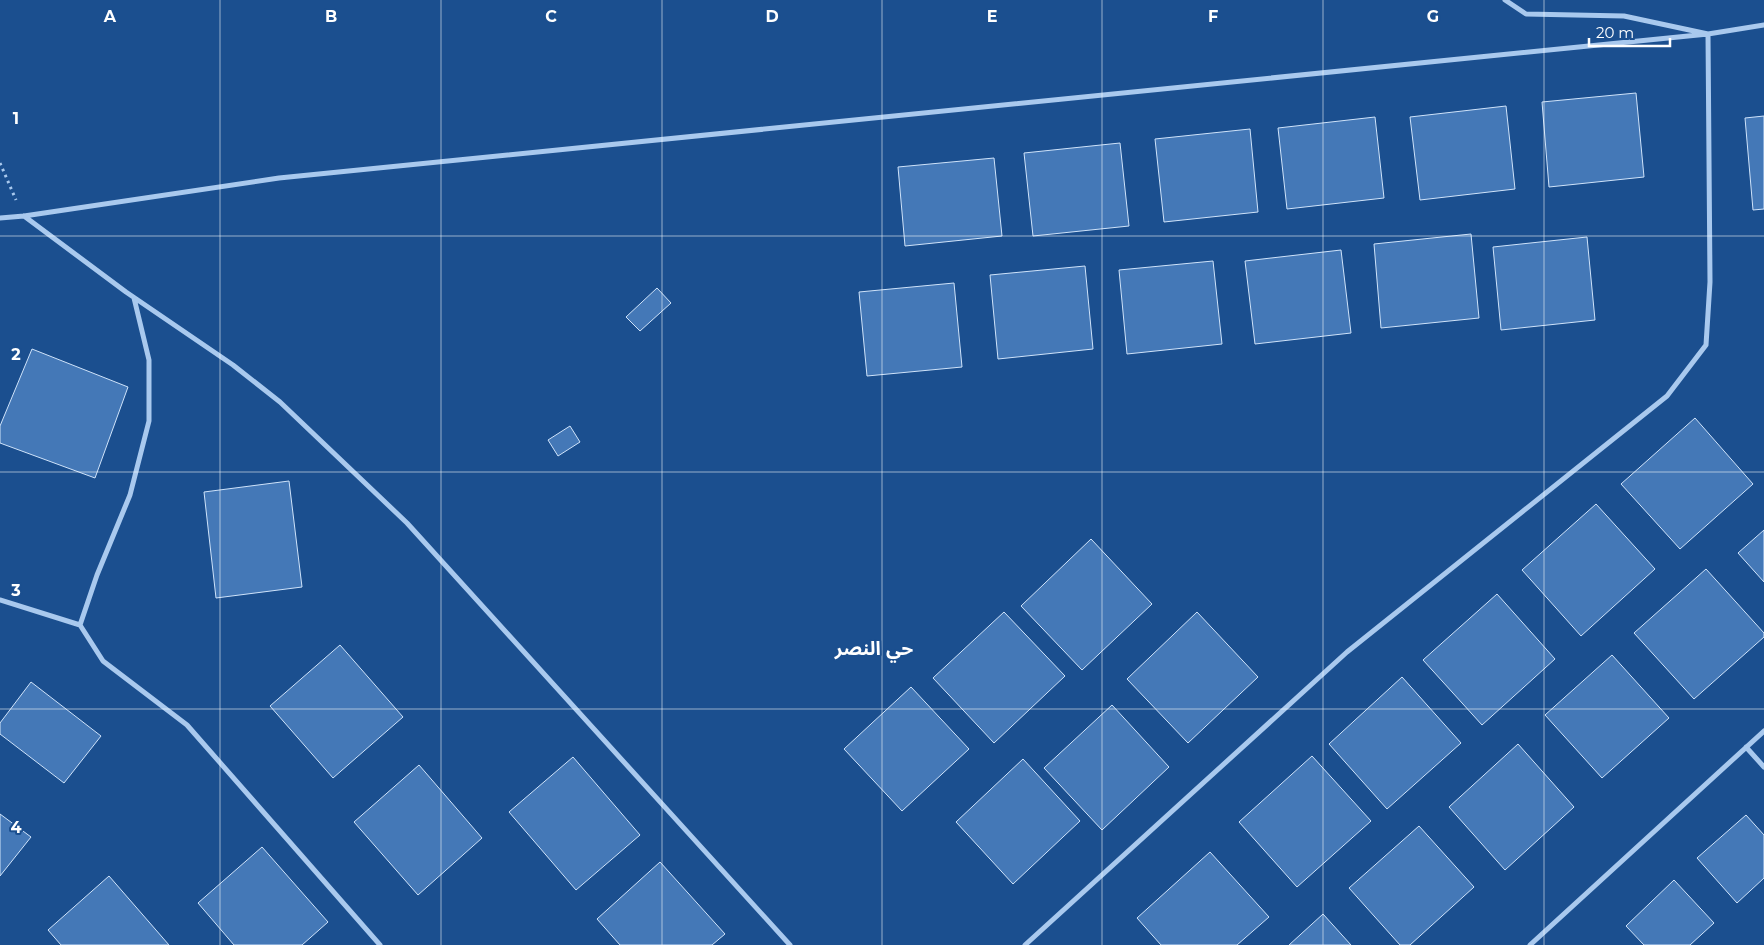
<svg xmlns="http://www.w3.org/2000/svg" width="1764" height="945" font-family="Montserrat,'Noto Sans Arabic',sans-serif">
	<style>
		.building { fill: #4478b7; stroke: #cfe3fa }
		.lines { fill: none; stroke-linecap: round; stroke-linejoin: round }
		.path { stroke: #a9c9ee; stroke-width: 3; stroke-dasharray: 2.5 4; stroke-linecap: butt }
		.minor { stroke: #a9c9ee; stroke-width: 5 }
		.grid { fill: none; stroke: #fff; stroke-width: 1; stroke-opacity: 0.55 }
		.labels { text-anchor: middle; stroke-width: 4; stroke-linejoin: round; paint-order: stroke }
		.neighbourhood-label { font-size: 19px; font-weight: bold; fill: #fff; stroke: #1b4f8f }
		.grid-label { font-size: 16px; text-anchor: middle; font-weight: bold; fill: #fff; stroke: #1b4f8f; stroke-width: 4; stroke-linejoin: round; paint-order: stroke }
	</style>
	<rect width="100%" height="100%" fill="#1b4f8f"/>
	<path class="building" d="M1636,93l8,84 -95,10 -7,-85z
		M1506,106l9,83 -95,11 -10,-83z
		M1764,116v93l-11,1 -8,-92z
		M1375,117l9,81 -97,11 -9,-81z
		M1250,129l8,83 -94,10 -9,-83z
		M1120,143l9,83 -96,10 -9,-83z
		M994,158l8,78 -97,10 -7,-79z
		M1471,234l8,84 -98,10 -7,-84z
		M1587,237l8,83 -94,10 -8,-83z
		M1341,250l10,83 -96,11 -10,-83z
		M1213,261l9,83 -95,10 -8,-84z
		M1085,266l8,83 -95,10 -8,-84z
		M954,283l8,84 -95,9 -8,-84z
		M657,288l14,15 -31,28 -14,-14z
		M32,349l96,38 -33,91 -95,-35v-17z
		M1695,418l58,66 -73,65 -59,-65z
		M570,426l10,16 -22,14 -10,-16z
		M289,481l13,106 -86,11 -12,-106z
		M1596,504l59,65 -74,67 -59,-66z
		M1764,530v52l-26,-29z
		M1091,539l61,65 -70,66 -61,-64z
		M1706,569l58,64v4l-70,62 -60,-66z
		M1497,594l58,65 -73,66 -59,-65z
		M1004,612l61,64 -71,67 -61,-65z
		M1197,612l61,65 -70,66 -61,-64z
		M340,645l63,72 -70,61 -63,-72z
		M1612,655l57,63 -67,60 -57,-63z
		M1402,677l59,66 -74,66 -58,-65z
		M31,682l70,54 -37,47 -64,-49v-11z
		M911,687l58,62 -67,62 -58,-62z
		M1112,705l57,62 -67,63 -58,-62z
		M1518,744l56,63 -69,63 -56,-63z
		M1312,756l59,65 -74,66 -58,-65z
		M573,757l67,78 -64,55 -67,-78z
		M1023,759l57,62 -67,63 -57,-62z
		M419,765l63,73 -64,57 -64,-73z
		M0,814l31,23 -31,39z
		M1746,815l18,20v43l-27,25 -40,-45z
		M1419,826l55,61 -64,58h-10l-51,-57z
		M262,847l66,75 -26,23h-68l-36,-42z
		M1210,852l59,65 -32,28h-76l-24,-27z
		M660,862l65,72 -13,11h-92l-23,-26z
		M109,876l60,69h-108l-13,-15z
		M1674,880l40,43 -24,22h-46l-18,-19z
		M1323,914l28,31h-62z"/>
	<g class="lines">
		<path class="path" d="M0,163l16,37"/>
		<path class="minor" d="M24,216l102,76 107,73 47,37 127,121 383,422
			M0,218l24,-2 255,-38 1429,-144 56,-9
			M0,600l80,25 23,36 84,64 193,220
			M80,625l17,-50 33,-80 19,-74v-61l-15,-62
			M1746,747l18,20
			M1025,945l322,-293 320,-256 39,-51 4,-63 -2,-248 -84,-18 -98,-2 -21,-14
			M1530,945l234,-214"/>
	</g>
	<path class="grid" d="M220,0v945M441,0v945M662,0v945M882,0v945M1102,0v945M1323,0v945M1544,0v945M0,236h1764M0,472h1764M0,709h1764"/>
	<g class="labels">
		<g class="neighbourhood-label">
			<text x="874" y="655">حي النصر</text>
		</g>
	</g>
	<g class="grid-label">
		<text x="110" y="22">A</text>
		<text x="331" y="22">B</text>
		<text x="551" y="22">C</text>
		<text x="772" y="22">D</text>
		<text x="992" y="22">E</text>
		<text x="1213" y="22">F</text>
		<text x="1433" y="22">G</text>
		<text x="16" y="124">1</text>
		<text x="16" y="360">2</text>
		<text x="16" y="596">3</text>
		<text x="16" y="833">4</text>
	</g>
	<path d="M1589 38v8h81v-8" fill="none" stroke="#ffffff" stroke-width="2.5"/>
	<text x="1596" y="38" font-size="15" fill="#ffffff" stroke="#1b4f8f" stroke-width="4" paint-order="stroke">20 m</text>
</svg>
